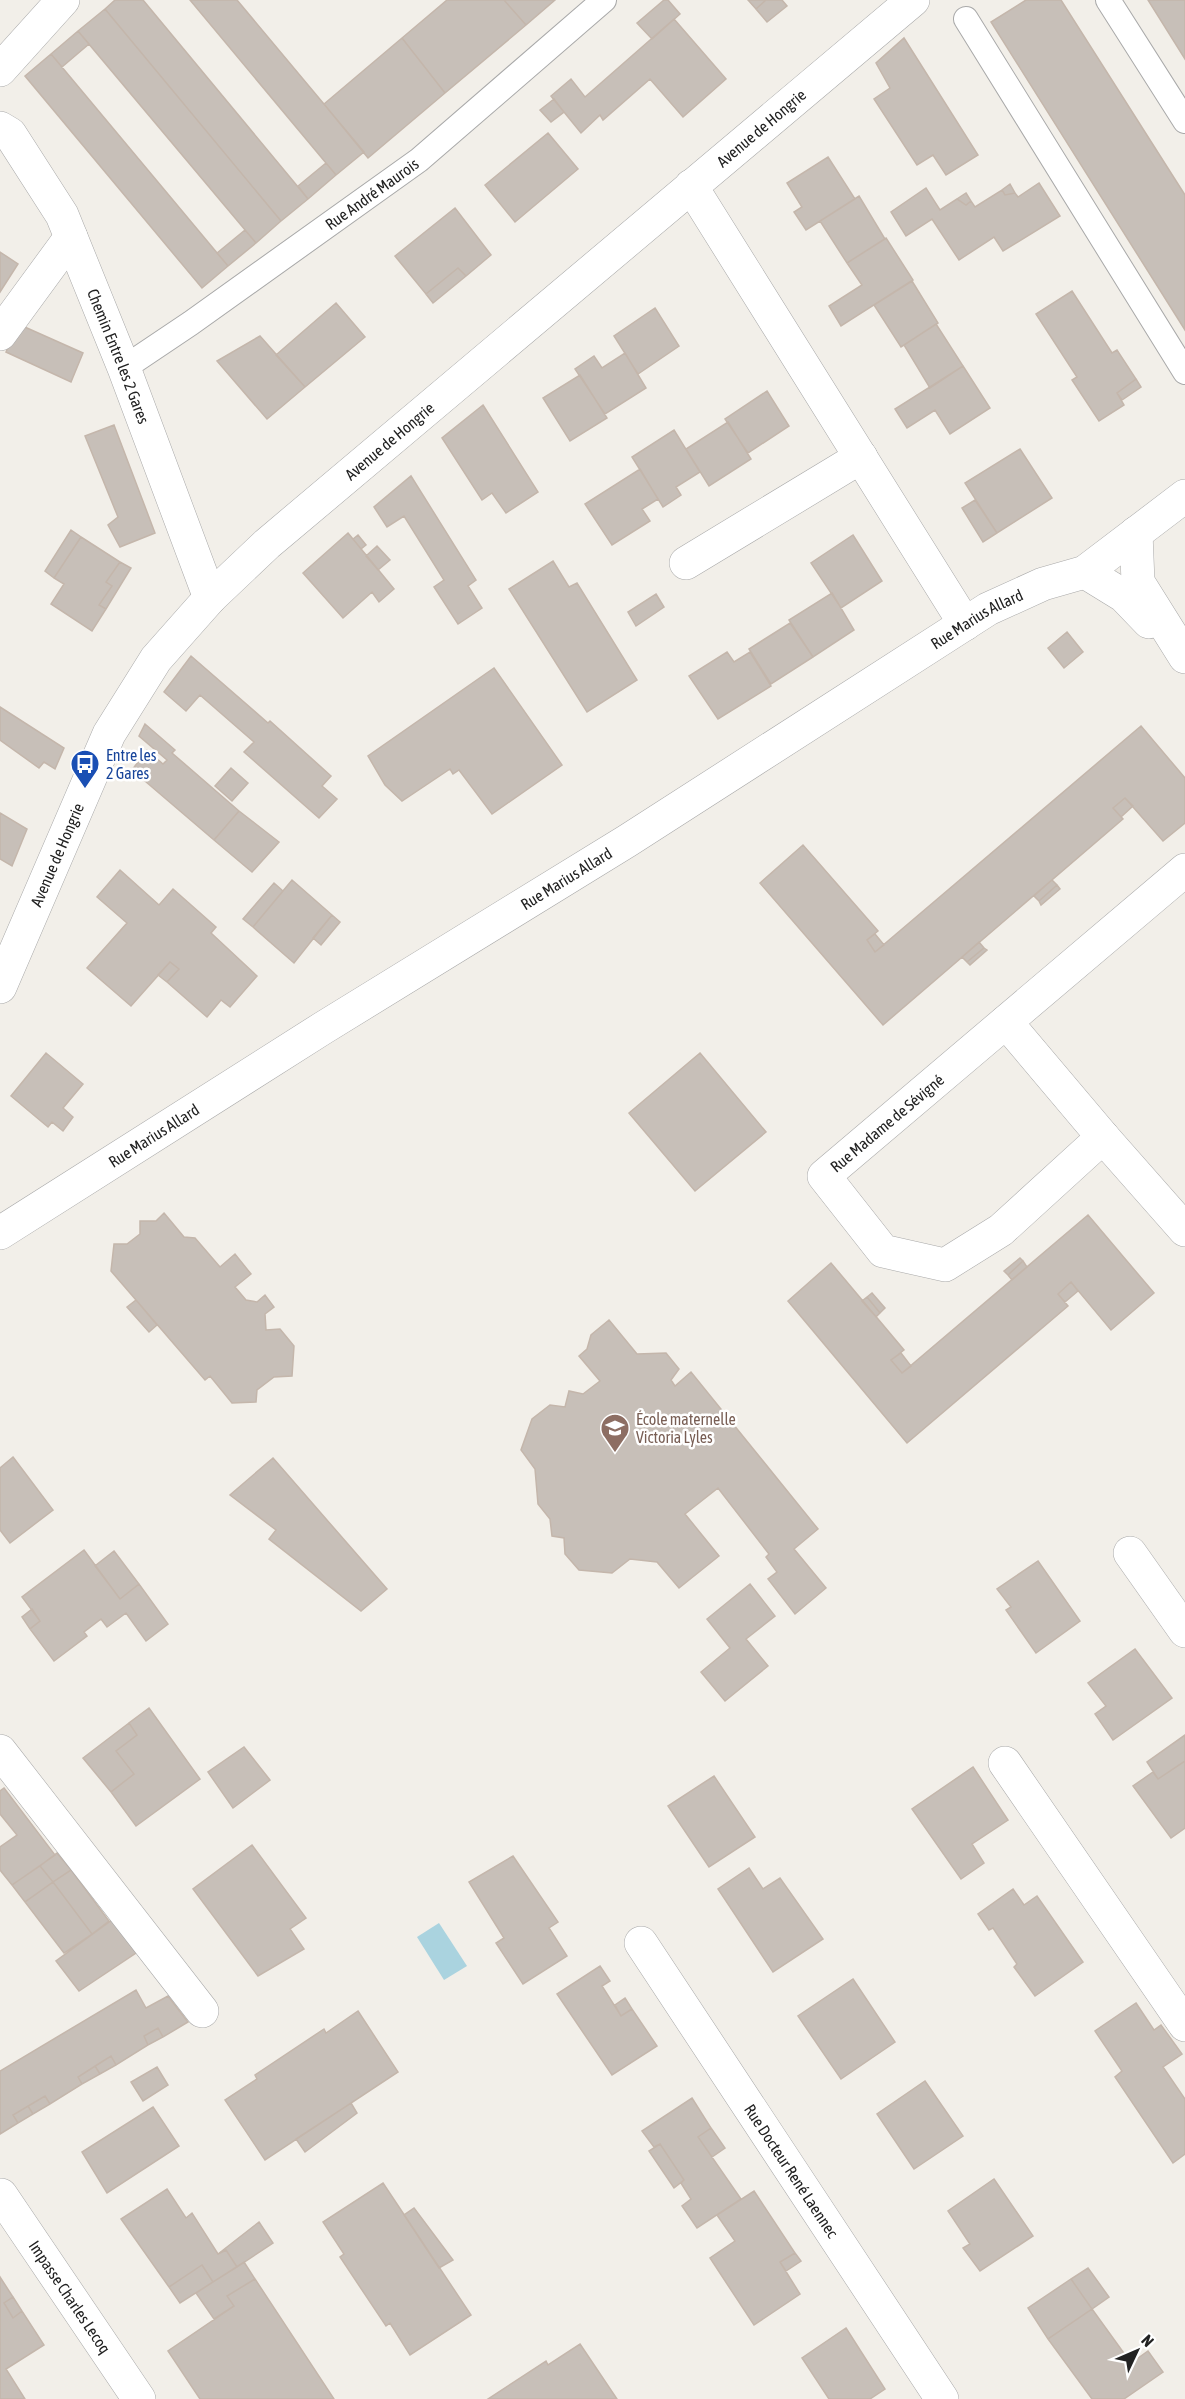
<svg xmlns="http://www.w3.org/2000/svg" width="1185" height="2399" font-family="'Asap Condensed',sans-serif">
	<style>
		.water { fill: #aad3df }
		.building { fill: #c7bfb8; stroke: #c4b6ab; stroke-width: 1.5 }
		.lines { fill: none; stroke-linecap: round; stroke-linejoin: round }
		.lane-casing { stroke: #a9a9a9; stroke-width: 26 }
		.street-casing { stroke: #a9a9a9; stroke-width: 34 }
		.lane { stroke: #fff; stroke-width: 24 }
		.street { stroke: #fff; stroke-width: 33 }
		.labels { text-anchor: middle; stroke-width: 5; stroke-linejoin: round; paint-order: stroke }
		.street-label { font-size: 16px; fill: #222; stroke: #fff }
		.transit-label { font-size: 16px; fill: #164399; stroke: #fff; text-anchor: start }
		.education-label { font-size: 16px; fill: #785e54; stroke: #fff; text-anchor: start }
	</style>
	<rect width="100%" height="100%" fill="#f2efe9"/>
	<path class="water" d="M439,1923l28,43 -23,14 -27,-43z"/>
	<path class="building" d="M115,0h28l165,199 -27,22 -176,-212z
		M190,0h47l127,152 -28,23z
		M447,0h57l22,25 -81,68 -43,-55z
		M504,0h51l-29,25z
		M664,0h4l12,14 -28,25 -15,-16z
		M748,0h18l-10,9z
		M766,0h16l5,6 -20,16 -11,-13z
		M1026,0h35l124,195v135l-194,-308z
		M1148,0h37v59z
		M105,9l176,212 -25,22 -178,-212z
		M674,19l52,60 -43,38 -33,-38 -47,41 -3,-5 -19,18 -30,-37 20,-17 14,18z
		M78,31l11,13 -27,23 -11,-13z
		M402,38l43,55 -77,65 -44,-54z
		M904,38l74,117 -32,20 -13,-20 -16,10 -43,-66 16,-11 -14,-25z
		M51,54l177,212 -26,22 -177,-212z
		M554,99l10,13 -13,10 -11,-12z
		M548,133l30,36 -63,53 -30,-37z
		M828,157l27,42 -49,31 -12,-18 8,-5 -15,-24z
		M326,163l10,12 -28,24 -10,-13z
		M1039,183l21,33 -57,35 -9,-14 -35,23 -27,-41 -26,17 -15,-24 35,-24 14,22 17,-11 9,6 5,-4 4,6 27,-17 3,5 10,-2 3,4z
		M1010,184l5,9 -10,2 -3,-5z
		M966,193l5,8 -5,4 -9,-6z
		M859,196l26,43 -38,24 -27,-42z
		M455,208l36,47 -25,21 -8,-8 -32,26 -31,-38z
		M245,230l11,13 -28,23 -11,-13z
		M886,238l27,42 -72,46 -12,-20 33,-21 -15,-22z
		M0,252l18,12 -18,28z
		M458,268l8,8 -33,27 -7,-9z
		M912,281l26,42 -37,24 -27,-42z
		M1072,291l40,62 5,-3 19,29 -19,14 7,12 -25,16 -27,-41 5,-3 -41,-63z
		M336,303l29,34 -60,50 -29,-32z
		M655,308l24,38 -41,28 -24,-38z
		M18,324l65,29 -12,29 -65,-30z
		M936,324l27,42 -33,22 -26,-43z
		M260,336l45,51 -38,32 -50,-58z
		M625,353l21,35 -41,26 -30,-45 19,-13 8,12z
		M963,366l27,42 -40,26 -15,-24 -28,18 -12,-19z
		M580,375l27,43 -37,23 -27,-43z
		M1136,379l5,8 -19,13 -5,-7z
		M767,391l22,35 -41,27 -23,-34z
		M483,405l55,87 -32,21 -14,-20 -10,7 -40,-62z
		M728,422l23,37 -42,27 -23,-37z
		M114,425l41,108 -35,14 -12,-22 10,-8 -33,-81z
		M674,430l26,42 -24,15 5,8 -18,12 -31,-50z
		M1020,449l32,49 -55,35 -32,-50z
		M640,469l18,30 -16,10 8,12 -38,24 -27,-41z
		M411,476l65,104 -8,6 14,22 -24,16 -24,-37 10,-7 -40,-64 -17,11 -13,-20z
		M975,500l22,33 -14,9 -21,-34z
		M71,530l10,7 -27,41 -9,-7z
		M348,533l46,56 -15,13 -7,-10 -29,26 -40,-45z
		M358,535l8,10 -5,4 -8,-10z
		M853,535l29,46 -41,27 -30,-45z
		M81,537l39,25 -14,20 6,4 -13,19 7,4 -14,22 -41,-27 13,-20 -10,-6z
		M377,546l13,14 -12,10 -12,-14z
		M553,561l16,26 8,-4 60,97 -50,32 -78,-123z
		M120,562l11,6 -25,41 -7,-4 13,-19 -6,-4z
		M832,593l22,37 -41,27 -24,-37z
		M656,594l8,13 -28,19 -8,-14z
		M790,623l23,34 -42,27 -22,-35z
		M1067,632l16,20 -19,16 -16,-20z
		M727,652l7,10 16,-10 21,34 -53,33 -29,-43z
		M191,656l77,67 2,-2 61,55 -9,10 15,13 -18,19 -75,-66 10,-10 -54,-47 -14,16 -22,-19z
		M494,668l68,97 -70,49 -33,-44 -6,4 -3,-5 -48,32 -17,-16 -17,-29z
		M0,707l64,41 -9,21 -11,-7 -5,6 -39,-28z
		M145,724l30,26 -3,3 67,58 -25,29 -82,-70 15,-20 16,14 4,-4 -28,-24z
		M1141,726l44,52v45l-22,18 -38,-43 -12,10 10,11 -240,206 -123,-142 43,-38 75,86 -11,9 8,12z
		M231,768l17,15 -16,18 -17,-15z
		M1125,798l8,8 -12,11 -8,-9z
		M239,811l40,31 -27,30 -38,-32z
		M0,813l27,16 -15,37 -12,-7z
		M120,870l39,35 14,-16 43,38 -5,6 46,43 -27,31 -9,-7 -14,17 -40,-35 12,-13 -9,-7 -39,44 -44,-38 40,-45 -30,-26z
		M292,880l40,35 -38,48 -41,-36z
		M1052,880l5,5 -18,16 -5,-5z
		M274,883l9,8 -30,36 -10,-8z
		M1057,885l3,4 -19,16 -2,-4z
		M332,915l8,7 -19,23 -8,-7z
		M875,934l9,11 -9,7 -8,-12z
		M979,942l5,6 -17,14 -5,-5z
		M984,948l3,2 -17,15 -3,-3z
		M170,962l9,7 -12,13 -9,-7z
		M46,1053l37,31 -20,24 10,9 -10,14 -11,-9 -4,5 -37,-31z
		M700,1053l66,79 -71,59 -66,-78z
		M164,1213l20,24 11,1 25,29 15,-13 16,20 -16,13 11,13 11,2 8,-7 9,12 -9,7 1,16 14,-1 14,17 -2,30 -18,1 -17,13 -1,12 -24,1 -22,-27 -5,4 -94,-109 3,-27h13l13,-10v-13h16z
		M1088,1215l66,78 -43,37 -40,-48 -13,12 10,12 -161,137 -119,-142 43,-38 73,87 -13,10 11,13z
		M1020,1258l3,3 -15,14 -4,-4z
		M1023,1261l4,6 -15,13 -4,-5z
		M1071,1282l7,9 -13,11 -7,-8z
		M872,1293l13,15 -5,5 -13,-16z
		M867,1297l13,16 -4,4 -14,-16z
		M136,1300l21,25 -8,7 -22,-25z
		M609,1320l28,34 29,-1 13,16 -8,11 4,6 16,-14 127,157 -24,20 32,39 -31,26 -27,-35 9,-7 -11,-15 3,-3 -51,-66 -33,26 34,42 -40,32 -22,-26 -27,-3 -18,14 -33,-3 -14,-16 -1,-16 -12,-2 -2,-17 -12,-15 -3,-35 -14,-19 11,-31 18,-14 15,2 4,-16 14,3 17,-13 -21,-25 8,-7 4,-14z
		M901,1353l10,13 -9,7 -11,-13z
		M13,1457l40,53 -43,33 -10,-13v-62z
		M273,1458l114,131 -26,22 -92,-72 7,-9 -46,-35z
		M84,1550l36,49 19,-15 29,40 -22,17 -20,-28 -19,14 -6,-8 -17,13 3,4 -33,25 -24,-32 10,-8 -18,-24z
		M114,1551l25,33 -19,15 -25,-33z
		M1038,1561l42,60 -44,32 -30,-43 5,-3 -14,-18z
		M750,1584l25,32 -29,23 22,27 -43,35 -24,-29 29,-24 -23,-29z
		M32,1609l8,12 -10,8 -8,-12z
		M1135,1649l37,49 -59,42 -18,-26 11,-8 -18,-23z
		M149,1708l51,71 -64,47 -25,-34 23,-18 -18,-23 21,-16 -8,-12z
		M129,1723l8,12 -21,16 18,23 -23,18 -28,-34z
		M1185,1735v26l-27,18 -11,-17z
		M244,1747l26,33 -37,28 -25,-36z
		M1185,1761v67l-14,10 -38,-52 20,-14 5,7z
		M973,1767l35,53 -36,24 12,19 -23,16 -49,-70z
		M714,1776l41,61 -46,30 -41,-61z
		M4,1788l51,67 -43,30 -12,-15v-23l17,-12 -17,-21v-23z
		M252,1845l54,73 -16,11 14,20 -46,27 -65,-87z
		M57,1853l14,17 -18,12 -13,-16z
		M513,1856l45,66 -9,6 18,28 -44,28 -27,-41 8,-5 -35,-56z
		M40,1866l13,16 -28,20 -13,-17z
		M749,1868l14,21 17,-11 43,61 -50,33 -55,-83z
		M71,1870l38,51 -17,13 -39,-52z
		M53,1882l39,52 -28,19 -39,-51z
		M1013,1889l11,16 13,-9 46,66 -48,34 -21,-29 3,-3 -24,-36 -4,2 -11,-16z
		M112,1920l24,33 -57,38 -23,-30z
		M600,1966l10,15 -8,5 19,30 11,-7 25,37 -45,29 -55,-81z
		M853,1979l42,63 -54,37 -43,-63z
		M136,1990l10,18 22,-12 20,26 -25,15 -5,-9 -14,8 4,9 -32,20 -5,-9 -33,21 4,7 -32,20 -5,-8 -32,19 5,8 -18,11v-63z
		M625,1998l7,11 -11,7 -6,-11z
		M1136,2003l18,27 7,-5 21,29 -19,13 22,32v55l-12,9 -58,-86 7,-6 -27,-40z
		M358,2011l40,61 -133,88 -40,-60 32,-21 -2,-4 69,-46 2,4z
		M158,2028l5,9 -15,8 -4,-9z
		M111,2056l5,9 -16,9 -5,-8z
		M95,2066l5,8 -18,10 -4,-7z
		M157,2067l11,18 -25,16 -12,-19z
		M925,2081l38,55 -49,33 -37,-55z
		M45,2096l5,8 -17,10 -5,-8z
		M692,2098l19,30 -13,9 43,62 -44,29 -15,-22 9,-7 -10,-16 3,-3 -24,-36 -6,3 -12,-16z
		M351,2103l6,10 -52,39 -9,-13z
		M28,2106l5,8 -15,9 -5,-8z
		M153,2107l26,39 -72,47 -25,-41z
		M711,2128l14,20 -13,9 -14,-20z
		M660,2144l24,36 -10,8 -25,-37z
		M994,2179l39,57 -53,35 -17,-23 7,-4 -22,-33z
		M383,2183l88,132 -61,40 -20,-32 -4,3 -46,-69 4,-3 -21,-32z
		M167,2189l19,29 6,-5 26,41 8,-4 11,17 -24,15 -11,-17 -33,22 -48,-68z
		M754,2191l41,62 -15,9 20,32 -46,31 -44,-67 25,-17 -18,-26z
		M414,2208l39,52 -14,8 -35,-53z
		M259,2222l14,21 -36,24 -11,-17 -8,4z
		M795,2253l6,8 -15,10 -6,-9z
		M244,2262l11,17 -28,17 7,10 -20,13 -18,-26z
		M202,2265l11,17 -33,21 -11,-16z
		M1088,2268l21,29 -17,12 -21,-30z
		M0,2277l13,20 -9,6 9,15 9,-7 22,34 -38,24 19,30h-25z
		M255,2279l79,120h-134l-32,-48 66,-45 -7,-10z
		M1071,2279l21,30 -44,30 -20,-31z
		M13,2297l9,14 -9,7 -9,-15z
		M1092,2309l39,54 17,-12 15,21 -39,27h-32l-44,-60z
		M846,2328l39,61 -15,10h-41l-27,-41z
		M580,2344l37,55h-129l58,-38 2,4z"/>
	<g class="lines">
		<g class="lane-casing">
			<g id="lane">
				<path d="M1108,0l77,121"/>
				<path d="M966,19l219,353"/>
				<path id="s1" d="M124,368l67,-45 228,-163 185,-160"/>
			</g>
		</g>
		<g class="street-casing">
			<g id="street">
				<path d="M0,70l63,-70"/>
				<path id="s2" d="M0,128l10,6 52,81 62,153 86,230"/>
				<path d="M691,186l274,438"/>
				<path d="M0,334l71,-97"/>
				<path d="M1136,533l2,49 47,75"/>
				<path d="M686,563l175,-106"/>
				<path d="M1085,572l39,24 25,26"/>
				<path d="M1185,870l-361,306 59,75 62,14 56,-35 102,-93 82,93"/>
				<path id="s3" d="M0,987l109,-253 47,-75 54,-61 57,-54 646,-544"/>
				<path d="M1006,1022l97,115"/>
				<path id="s4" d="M0,1233l323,-205 304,-187 361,-232 55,-25 42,-12 100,-76"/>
				<path d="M1130,1553l55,78"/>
				<path d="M0,1751l202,260"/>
				<path d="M1005,1763l180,262"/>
				<path id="s5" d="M641,1943l301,456"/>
				<path id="s6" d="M1,2195l138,204"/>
			</g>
		</g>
		<use href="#lane" class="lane"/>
		<use href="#street" class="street"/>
	</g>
	<defs>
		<g id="bus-pin" transform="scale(1.5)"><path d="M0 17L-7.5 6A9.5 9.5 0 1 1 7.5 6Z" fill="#1a4fb4" stroke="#fff"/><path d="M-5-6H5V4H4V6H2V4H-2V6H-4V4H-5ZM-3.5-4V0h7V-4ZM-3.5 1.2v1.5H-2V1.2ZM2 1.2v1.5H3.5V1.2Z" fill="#fff"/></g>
		<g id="school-pin" transform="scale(1.5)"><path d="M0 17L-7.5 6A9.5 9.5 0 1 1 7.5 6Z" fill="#8d6e63" stroke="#fff"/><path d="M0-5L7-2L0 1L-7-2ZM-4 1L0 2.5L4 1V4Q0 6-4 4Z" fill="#fff"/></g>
	</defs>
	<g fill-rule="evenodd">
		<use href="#bus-pin" x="85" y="764"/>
		<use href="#school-pin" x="615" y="1428"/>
	</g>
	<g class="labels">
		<g class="street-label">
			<text dy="6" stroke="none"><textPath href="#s3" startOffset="1170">Avenue de Hongrie</textPath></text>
			<text dy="6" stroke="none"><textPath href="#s1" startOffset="303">Rue André Maurois</textPath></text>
			<text dy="6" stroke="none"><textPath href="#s2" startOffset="260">Chemin Entre les 2 Gares</textPath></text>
			<text dy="6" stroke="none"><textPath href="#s3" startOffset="684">Avenue de Hongrie</textPath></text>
			<text dy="6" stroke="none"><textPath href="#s4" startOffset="1154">Rue Marius Allard</textPath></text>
			<text dy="6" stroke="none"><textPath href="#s3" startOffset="144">Avenue de Hongrie</textPath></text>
			<text dy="6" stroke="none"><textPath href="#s4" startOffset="668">Rue Marius Allard</textPath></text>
			<text transform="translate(887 1123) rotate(-40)" y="6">Rue Madame de Sévigné</text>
			<text dy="6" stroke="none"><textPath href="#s4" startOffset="182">Rue Marius Allard</textPath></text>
			<text dy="6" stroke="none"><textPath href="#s5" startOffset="273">Rue Docteur René Laennec</textPath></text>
			<text dy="6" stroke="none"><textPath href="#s6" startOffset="123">Impasse Charles Lecoq</textPath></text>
		</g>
		<g class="transit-label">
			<text x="106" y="761">Entre les<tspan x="106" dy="18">2 Gares</tspan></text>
		</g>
		<g class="education-label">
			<text x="636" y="1425">École maternelle<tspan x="636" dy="18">Victoria Lyles</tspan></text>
		</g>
	</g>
	<g transform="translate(1137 2351) rotate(46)" stroke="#ffffff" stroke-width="4.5" paint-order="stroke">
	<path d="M0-4.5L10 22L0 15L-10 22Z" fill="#222222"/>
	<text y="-9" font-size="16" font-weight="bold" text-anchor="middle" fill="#222222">N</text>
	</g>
</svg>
